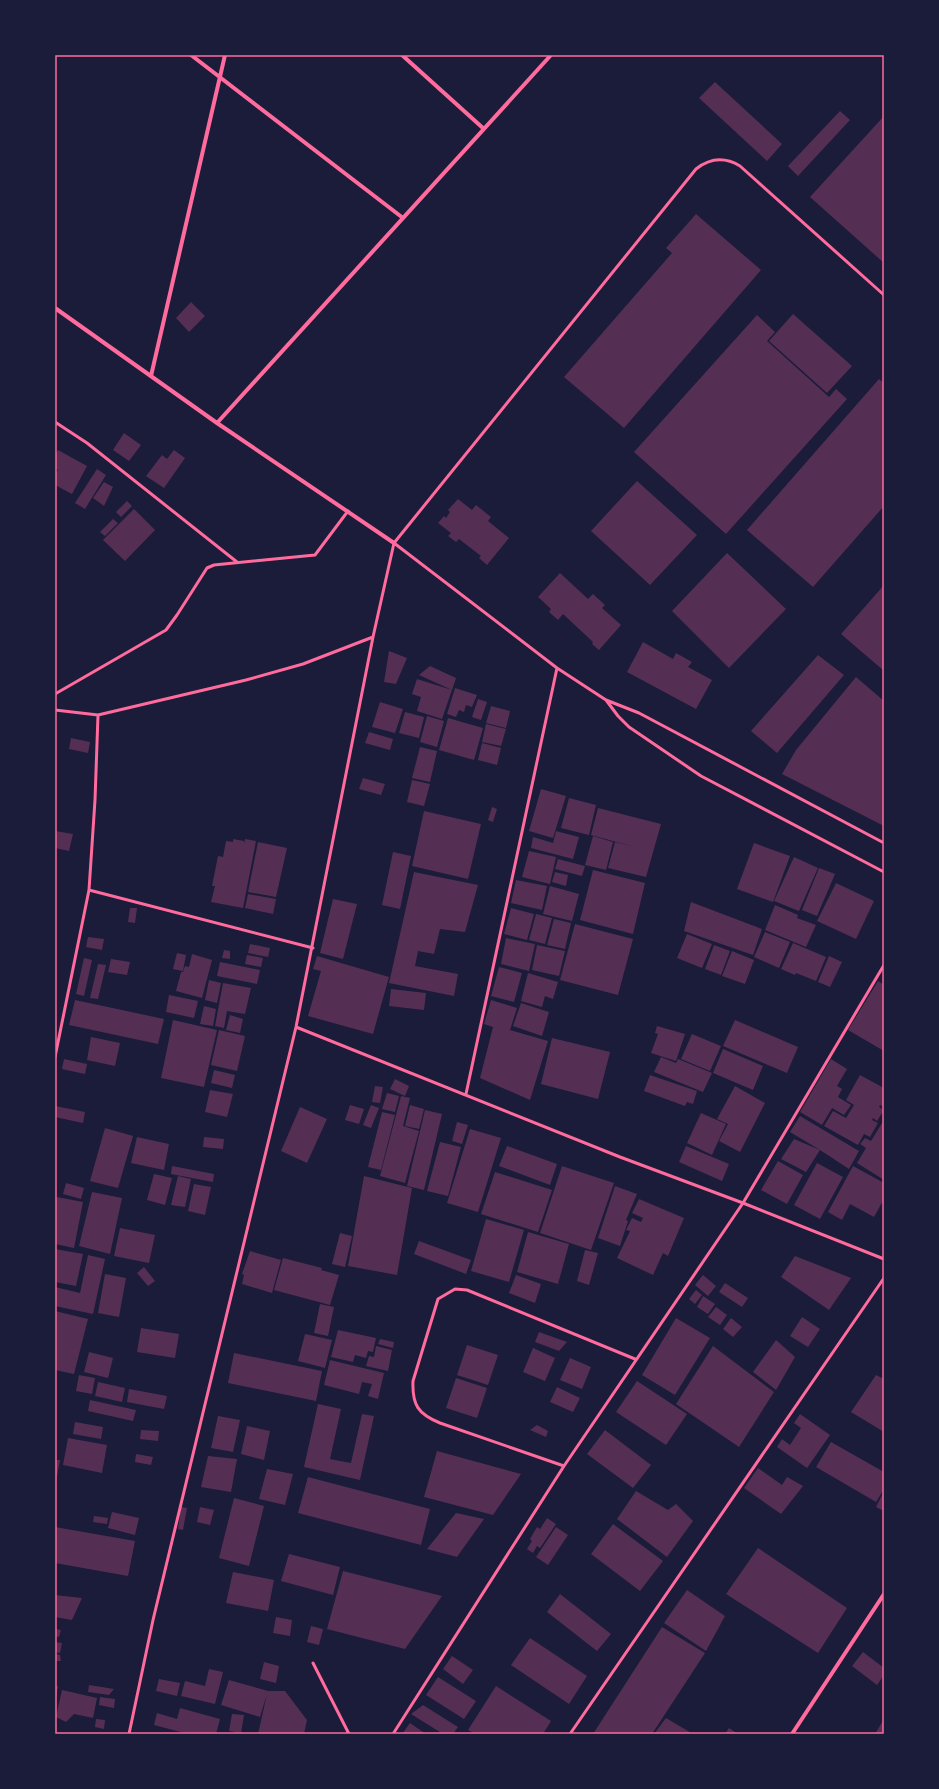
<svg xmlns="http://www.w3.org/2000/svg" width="939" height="1789" font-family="Signika,sans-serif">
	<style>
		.building { fill: #542f53 }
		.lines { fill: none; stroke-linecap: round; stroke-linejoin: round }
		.service { stroke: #ff6b9d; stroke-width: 3 }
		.minor { stroke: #ff6b9d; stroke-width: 4 }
		.neatline { fill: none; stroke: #ff6b9d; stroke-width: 1.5 }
	</style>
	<rect width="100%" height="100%" fill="#1b1b3a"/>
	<path class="building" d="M715,82l67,62 -15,17 -68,-63z
		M840,111l10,9 -52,56 -10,-10z
		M884,116v147l-74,-66z
		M696,214l65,56 -137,158 -60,-51 108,-124 -6,-5z
		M191,302l14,14 -16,16 -13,-14z
		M793,314l59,52 -25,27 -58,-52z
		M757,315l18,17 -8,9 62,56 7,-8 11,10 -121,135 -92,-82z
		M879,379l5,4v123l-71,81 -66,-57z
		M124,433l17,12 -12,16 -16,-11z
		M58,450l29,16 -15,28 -17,-9v-11l3,-4 -3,-2v-13z
		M174,450l11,8 -21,30 -18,-12 16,-21 5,4z
		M97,469l9,6 -21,34 -10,-6z
		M637,481l60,54 -47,50 -59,-54z
		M104,482l9,5 -9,19 -11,-8z
		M458,499l14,11 4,-5 15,12 -3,4 21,17 -22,27 -8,-7 2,-2 -22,-17 -3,3 -8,-6 3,-3 -13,-10 6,-7 2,2 4,-6 -2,-2z
		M127,501l5,5 -11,11 -5,-5z
		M134,509l21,21 -30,31 -22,-21z
		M113,519l5,4 -13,13 -5,-4z
		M727,553l59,56 -57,59 -57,-57z
		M560,573l28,26 5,-5 12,11 -3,3 19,17 -22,25 -7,-6 1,-2 -30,-28 -5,6 -9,-8 2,-3 -13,-12z
		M884,585v86l-43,-37z
		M643,642l30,17 3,-6 16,9 -4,5 24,13 -16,29 -69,-37z
		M389,651l18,7 -11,26 -12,-2z
		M818,655l26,20 -67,78 -26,-22z
		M430,666l26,12 -4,12 -33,-15z
		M856,677l28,24v125l-102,-52 14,-24z
		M417,679l35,11 -10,29 -25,-8 4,-14 -9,-3z
		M455,688l22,7 -5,12 -6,-2 -2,7 -5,-2 -3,7 -9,-3z
		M478,699l9,3 -6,18 -9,-3z
		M380,702l23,7 -8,24 -23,-6z
		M491,706l19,5 -4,17 -20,-5z
		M405,712l19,5 -5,21 -20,-5z
		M427,716l17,5 -7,26 -17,-5z
		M448,718l35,10 -9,32 -35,-10z
		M486,724l20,5 -5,17 -19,-4z
		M369,732l24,7 -3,11 -25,-7z
		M71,738l19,4 -2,11 -19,-4z
		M482,743l19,5 -4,17 -19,-5z
		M420,747l17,4 -7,31 -18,-4z
		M363,778l22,6 -4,11 -22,-6z
		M412,780l18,4 -6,22 -17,-4z
		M541,789l25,7 -13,42 -24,-7z
		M569,798l27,7 -7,30 -28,-7z
		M492,807l5,2 -4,13 -5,-2z
		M598,808l63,16 -15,53 -38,-9 7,-26 20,5 -44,-12z
		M424,811l57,13 -13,55 -56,-13z
		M55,831l18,3 -4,17 -14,-3z
		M556,831l23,6 -6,22 -42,-11 2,-11 20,6z
		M593,836l20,6 -7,28 -21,-5z
		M233,839l11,2v3l1,-5 11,2 -13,67 -32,-6 4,-16h-3l6,-30 5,1 3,-16 7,1z
		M258,842l29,6 -11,49 -28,-5z
		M754,843l36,13 -17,46 -36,-13z
		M529,851l27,6 -6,27 -28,-7z
		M393,852l18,4 -11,53 -18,-4z
		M794,857l24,11 -19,43 -25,-10z
		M558,859l27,7 -3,10 -27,-7z
		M819,868l16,6 -18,42 -15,-6z
		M593,870l52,13 -12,51 -53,-14z
		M414,872l64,13 -13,47 -25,-3 -6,25 -16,-3 -3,15 43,8 -4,22 -65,-13z
		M555,872l13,3 -2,11 -14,-4z
		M516,880l31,6 -5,24 -31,-7z
		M836,883l38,18 -18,38 -39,-18z
		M550,886l29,8 -7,27 -29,-7z
		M248,894l28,5 -3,15 -28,-6z
		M333,899l24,5 -14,55 -23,-6z
		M691,902l71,27 -9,26 -69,-24z
		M775,905l23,10 -1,3 19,7 -10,22 -41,-17z
		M130,908h7l-2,15 -7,-1z
		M511,908l23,6 -7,26 -23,-6z
		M536,914l16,4 -7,26 -16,-4z
		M554,919l17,4 -6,26 -18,-4z
		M575,924l58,15 -15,56 -58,-15z
		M765,932l25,10 -11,26 -25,-11z
		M687,934l25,10 -10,24 -25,-10z
		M88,937l16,2 -2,11 -16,-3z
		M506,938l29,6 -6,27 -28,-7z
		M793,943l33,14 -10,24 -20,-8 -1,2 -14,-6z
		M250,944l20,4 -2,9 -20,-4z
		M537,945l28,6 -6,25 -27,-6z
		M714,945l16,6 -9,24 -16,-6z
		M224,950l6,1v8l-8,-1z
		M732,951l22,9 -9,24 -23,-8z
		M177,953l9,2 -3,16 -10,-2z
		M192,954l20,6 -10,38 -26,-7 5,-19h2l2,-6 4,1z
		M247,955l16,3 -2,9 -16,-3z
		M317,956l72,21 -16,57 -65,-18 13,-45 -8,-2z
		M829,956l13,6 -12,25 -12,-5z
		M84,958l8,2 -8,36 -8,-2z
		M111,959l19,3 -3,13 -19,-3z
		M220,962l40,8 -3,14 -40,-8z
		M98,964l8,1 -8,34 -8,-1z
		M499,967l23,6 -8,29 -23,-6z
		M528,973l30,9 -5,17 -8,-3 -3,11 -21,-6z
		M209,980l12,3 -4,20 -12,-3z
		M878,981l6,4v66l-36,-21z
		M223,983l28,5 -6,26 -18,-3 -3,17 -9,-2z
		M391,989l35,4 -2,17 -35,-4z
		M169,995l29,6 -4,17 -28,-6z
		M75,1000l89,19 -6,25 -89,-19z
		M491,1000l26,8 -7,22 38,11 -18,59 -50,-22 13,-51 -9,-3z
		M521,1003l28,9 -7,24 -29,-10z
		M204,1006l12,3 -3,17 -13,-2z
		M230,1015l13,4 -3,14 -14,-3z
		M173,1020l44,10 -13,57 -43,-9z
		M735,1020l63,27 -11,26 -64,-27z
		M657,1026l28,8 -9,27 -25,-8 7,-19 -3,-1z
		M219,1030l26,6 -8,35 -26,-6z
		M692,1034l29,12 -11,25 -29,-12z
		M91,1037l29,6 -5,23 -28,-6z
		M552,1038l58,14 -12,47 -57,-15z
		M723,1049l40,17 -10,24 -40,-17z
		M661,1057l15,6 2,-4 34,14 -9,19 -49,-20z
		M64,1059l23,5 -2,10 -23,-5z
		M831,1059l16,10 -10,17 5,3 -4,8 13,8 -7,10 -12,-7 -10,17 -22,-13z
		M214,1070l21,5 -3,13 -21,-5z
		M650,1075l47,16 -4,13 -6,-2 -2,4 -41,-15z
		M860,1075l24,13v19l-4,-2 -1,2 5,3 -7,11 -4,-3 -1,2 6,3 -8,14 -6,-3 -6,11 -34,-19 9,-15 13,7 8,-13 -8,-5z
		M395,1079l14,7 -4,10 -15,-7z
		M375,1086l8,1 -3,16 -8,-1z
		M735,1086l30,17 -25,49 -21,-11 9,-17 -11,-5z
		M210,1090l23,4 -6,23 -22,-5z
		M387,1093l12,3 -4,16 -13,-3z
		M401,1096l9,2 -7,28 16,5 -14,52 -25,-7z
		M350,1105l14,4 -5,15 -14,-4z
		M371,1105l8,3 -8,20 -8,-3z
		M410,1105l14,4 -5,20 -14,-3z
		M55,1106l30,6 -2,11 -28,-6z
		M300,1107l27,12 -20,44 -26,-12z
		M425,1110l17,4 -18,76 -17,-4z
		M382,1112l13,3 -14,55 -13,-3z
		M701,1113l25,11 -14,31 -25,-12z
		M800,1116l59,35 -10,18 -29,-19 -14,22 -25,-13 13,-20 26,11 -30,-18z
		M457,1122l11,3 -6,19 -10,-3z
		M882,1123l2,2v55l-27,-17 9,-15 -6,-4 5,-6 6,3z
		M105,1128l28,8 -15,52 -28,-7z
		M470,1129l31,9 -23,74 -31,-9z
		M137,1137l32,7 -5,26 -33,-7z
		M204,1137l20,2 -1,10 -20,-2z
		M440,1142l21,5 -13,49 -21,-5z
		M507,1146l50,18 -7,21 -51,-19z
		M686,1146l43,18 -7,17 -43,-19z
		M778,1161l25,14 -16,29 -26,-14z
		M817,1163l26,14 -23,42 -26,-14z
		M172,1166l42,8 -1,8 -42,-8z
		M562,1166l52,17 -23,67 -51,-17z
		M853,1166l31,17v16l-10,18 -24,-13 -8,16 -14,-8z
		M495,1172l57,18 -14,42 -57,-18z
		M154,1174l18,4 -7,27 -18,-5z
		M178,1176l13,3 -6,28 -14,-2z
		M364,1176l48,12 -15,87 -49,-9z
		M66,1183l18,5 -3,11 -18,-5z
		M194,1184l17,3 -6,28 -17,-4z
		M615,1186l22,8 -11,26 2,1 -8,25 -22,-8z
		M92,1192l30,6 -12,56 -31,-8z
		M57,1197l26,5 -9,46 -19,-4v-37z
		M639,1199l45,19 -16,38 -5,-3 -10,22 -36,-17 13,-27 -4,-1 6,-12 9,4 2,-4 -11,-5z
		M486,1219l38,11 -15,52 -38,-11z
		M120,1228l35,7 -6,28 -35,-7z
		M528,1232l41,12 -11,40 -41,-12z
		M340,1233l12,3 -7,31 -13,-3z
		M419,1241l52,19 -5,14 -52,-20z
		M55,1249l28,5 -7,32 -21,-4z
		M585,1250l13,3 -9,32 -12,-4z
		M250,1251l31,9 -9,33 -30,-9 2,-9 -2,-1z
		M88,1255l17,4 -12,55 -38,-8v-19l25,6z
		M795,1256l56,22 -22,32 -48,-33z
		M283,1258l39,10 -1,2 18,5 -9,30 -56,-15z
		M144,1267l11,14 -7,5 -11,-13z
		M105,1274l21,4 -7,39 -21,-4z
		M516,1275l25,9 -6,19 -26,-10z
		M703,1275l13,11 -8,10 -13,-11z
		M725,1283l23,15 -6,9 -23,-15z
		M696,1290l6,5 -7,9 -6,-5z
		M703,1296l12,8 -7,10 -11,-7z
		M320,1304l14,3 -6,29 -14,-3z
		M716,1307l11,8 -7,10 -12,-8z
		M55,1311l33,8 -14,55 -19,-4z
		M802,1317l18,12 -12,18 -18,-11z
		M676,1318l34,20 -35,57 -33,-20z
		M731,1318l11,9 -9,10 -10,-8z
		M141,1328l38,6 -4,24 -38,-6z
		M338,1330l38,8 -3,14 -5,-1 -2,7 -11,-3 -2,7 -22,-5z
		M539,1332l28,10 -8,9 -24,-9z
		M305,1334l27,6 -7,28 -27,-7z
		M380,1339l14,3 -1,6 -15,-4z
		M776,1340l19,17 -19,33 -23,-18z
		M467,1345l31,10 -10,30 -31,-10z
		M376,1346l16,4 -4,21 -22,-5 3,-10 5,1z
		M713,1346l61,46 -35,55 -63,-43z
		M533,1348l22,10 -10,23 -22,-9z
		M89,1352l24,6 -5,20 -24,-6z
		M234,1353l88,18 -6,30 -88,-18z
		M570,1358l21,9 -9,22 -22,-9z
		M330,1360l54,13 -6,26 -10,-3 4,-12 -10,-2 -3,12 -35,-9z
		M79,1375l16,3 -3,16 -16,-3z
		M876,1375l8,4v53l-33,-20z
		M456,1378l31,10 -10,30 -31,-10z
		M637,1381l50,33 -21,31 -50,-33z
		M98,1382l27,6 -3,14 -27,-6z
		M557,1387l23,11 -7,14 -23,-10z
		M129,1389l38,7 -3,13 -37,-7z
		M90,1400l46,10 -3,11 -45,-10z
		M318,1404l23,5 -11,50 21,4 11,-49 12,2 -14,64 -56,-13z
		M800,1414l30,21 -23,33 -30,-21 5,-8 8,6 11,-17 -7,-5z
		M218,1416l22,4 -7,32 -22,-4z
		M75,1422l28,5 -2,12 -28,-5z
		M537,1425l11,6 -2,6 -16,-7z
		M247,1426l23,5 -6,29 -23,-6z
		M141,1430l18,1 -1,10 -18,-2z
		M605,1430l46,35 -18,23 -46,-34z
		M68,1438l39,7 -5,28 -39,-8z
		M831,1442l53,30v17l-8,13 -60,-35z
		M437,1451l84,23 -28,41 -69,-18z
		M136,1454l17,3 -2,8 -16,-3z
		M208,1456l29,3 -6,33 -30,-5z
		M55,1460h5l-4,22h-1z
		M758,1468l24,17 5,-8 16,9 -22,28 -37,-26z
		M267,1469l26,5 -8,31 -26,-6z
		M308,1477l122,32 -9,36 -123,-32z
		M636,1491l32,19 8,-6 17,17 -26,36 -50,-38z
		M884,1491v20l-8,-4z
		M234,1498l30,8 -15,60 -30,-8z
		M181,1507l6,1 -4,22 -5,-1z
		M200,1507l14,3 -4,15 -13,-3z
		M112,1512l27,6 -4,17 -27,-7z
		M456,1513l28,6 -27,38 -30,-8z
		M94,1516l14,2 -1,6 -14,-2z
		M547,1518l9,6 -16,24 -3,-2 -4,7 -6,-4 5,-8 -2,-2 7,-12 3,2z
		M613,1524l50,37 -23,30 -49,-37z
		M55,1527l80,14 -7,35 -73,-13z
		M556,1527l12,8 -20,30 -12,-8z
		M758,1548l89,60 -29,45 -92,-59z
		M289,1554l51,13 -7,28 -52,-14z
		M343,1571l99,25 -37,53 -78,-20z
		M233,1572l41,8 -6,31 -42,-8z
		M687,1590l38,26 -19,35 -42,-28z
		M560,1594l51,40 -14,17 -50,-39z
		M55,1595l27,3 -10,22 -17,-3z
		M276,1617l16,3 -2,16 -17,-3z
		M311,1626l12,3 -4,16 -12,-3z
		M662,1627l43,26 -53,81h-59z
		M55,1629l6,1 -2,7 -4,-1z
		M530,1638l57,38 -18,28 -58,-39z
		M55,1642l7,1 -2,10 -5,-1z
		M863,1652l21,16v7l-7,10 -25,-19z
		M55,1654l5,1 1,6h-6z
		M452,1656l21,14 -10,14 -20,-15z
		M264,1662l15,4 -3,17 -16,-4z
		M209,1669l14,3 -8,32 -34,-8 4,-15 20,5z
		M438,1677l38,24 -12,18 -38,-24z
		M159,1679l21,4 -3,13 -21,-5z
		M229,1680l39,11h17l22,29 -3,14h-46l9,-40 -7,23 -39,-12z
		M55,1685l3,1 -2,13h-1z
		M89,1685l25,4 -5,6 -21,-3z
		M496,1686l55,35 -8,13h-68l-7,-4z
		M62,1690l35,8 -4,20 -19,-4 -8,8 -10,-5z
		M100,1697l15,2 -1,9 -15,-3z
		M423,1705l35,22 -5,7h-10l-32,-20z
		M180,1708l40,11 -4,15h-28l-34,-9 3,-12 20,6z
		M232,1714l12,1 -3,18 -12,-2z
		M666,1718l27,16h-39z
		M96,1719l9,1 -1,9 -9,-2z
		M884,1719v15h-9z
		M410,1723l16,11h-24z
		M729,1728l9,6h-13z"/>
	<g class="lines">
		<path class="service" d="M55,422l32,21 150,119
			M394,543l163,125 49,32 33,13 245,130
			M55,694l111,-64 11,-15 30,-47 7,-3 101,-10 33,-44
			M606,700l12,16 11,11 72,49 183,96
			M55,710l43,5 148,-35 57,-16 70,-27
			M89,890l224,58
			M296,1027l324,130 123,46 141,56
			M55,1057l34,-167 6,-90 3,-85
			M466,1094l91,-426
			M564,1466l-124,-43c-22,-9 -28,-18 -27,-42l25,-82 17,-10 12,1 168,69
			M313,1663l36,71
			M129,1734l24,-114 143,-593 77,-390 21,-94 302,-374c14,-11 29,-12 44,-3l144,129
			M393,1734l171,-268 179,-263 141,-238
			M570,1734l314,-456"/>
		<path class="minor" d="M191,55l212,163
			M402,55l82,74
			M55,308l162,115 177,120
			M151,376l74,-321
			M217,423l334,-368
			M792,1734l92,-140"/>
	</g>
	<rect width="939" height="1789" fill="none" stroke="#1b1b3a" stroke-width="112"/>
	<rect x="56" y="56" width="827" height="1677" class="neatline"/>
</svg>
